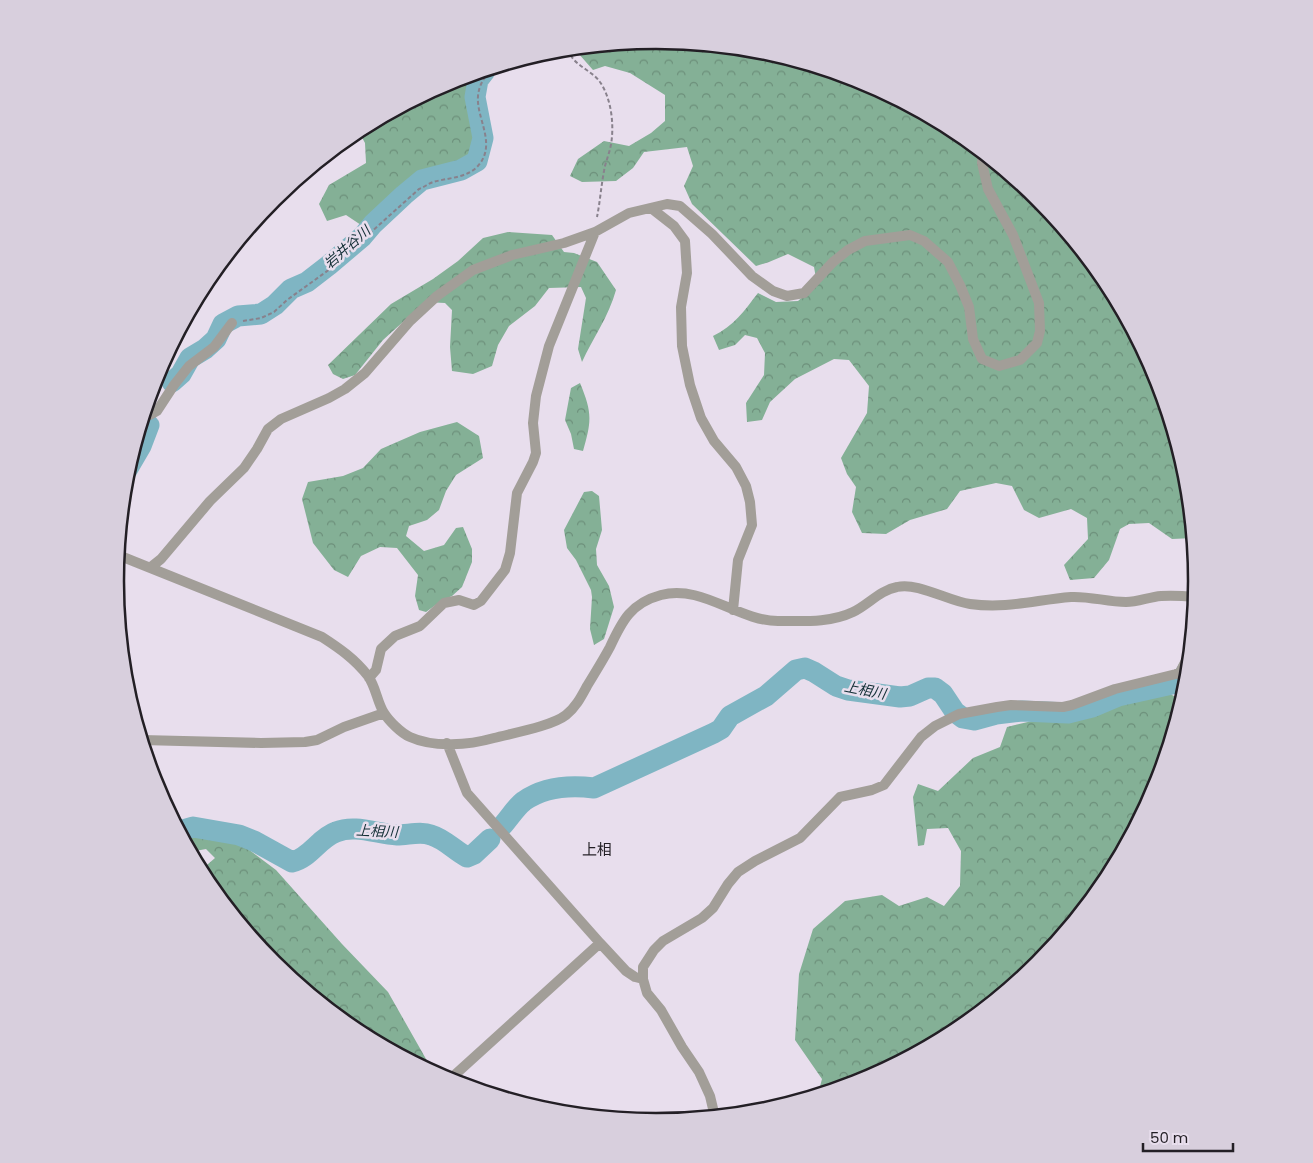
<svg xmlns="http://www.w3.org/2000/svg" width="1313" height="1163" font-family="Poppins,'Noto Sans JP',sans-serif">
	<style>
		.forest { fill: url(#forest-crowns) }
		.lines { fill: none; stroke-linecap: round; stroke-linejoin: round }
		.river { stroke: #7fb5c3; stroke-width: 21 }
		.path { stroke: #88818c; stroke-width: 2; stroke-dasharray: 4 2.5; stroke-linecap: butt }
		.minor { stroke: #a29e98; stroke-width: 10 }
		.labels { text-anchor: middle; stroke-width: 5; stroke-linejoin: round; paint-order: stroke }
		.water-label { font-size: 14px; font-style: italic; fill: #132f36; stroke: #e8deed }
		.quarter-label { font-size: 15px; fill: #231f25; stroke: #e8deed }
		.rim { fill: none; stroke: #231f25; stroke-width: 2.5 }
	</style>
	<defs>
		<pattern id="forest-crowns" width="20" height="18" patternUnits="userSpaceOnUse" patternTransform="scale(1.25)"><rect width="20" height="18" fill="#84b096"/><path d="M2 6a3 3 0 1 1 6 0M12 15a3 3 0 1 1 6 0" fill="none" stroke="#6c8f7a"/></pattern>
	</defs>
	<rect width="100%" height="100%" fill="#e8deed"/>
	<path class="forest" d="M657,40l105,10 102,31 94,50 82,68 67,82 50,94 31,101 6,62 -22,1 -23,-16 -20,1 -9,5 -11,31 -15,18 -24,2 -6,-15 24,-26 -1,-21 -16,-9 -32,9 -15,-8 -12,-24 -16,-3 -36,8 -13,18 -37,11 -24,14 -24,-1 -10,-21 4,-25 -9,-13 -6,-16 26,-45 2,-27 -20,-26 -15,-1 -39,20 -25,23 -8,18 -15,2 -1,-19 18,-28 1,-22 -8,-15 -12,-3 -10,10 -16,5 -6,-14c21,-10 31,-25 45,-43l18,9 22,-1 19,-17 -3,-17 -26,-13 -19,8 -13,4 -64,-62 -8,-18 9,-20 -6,-19 -43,5 -11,16 -17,13 -34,1 -12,-6 8,-17 26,-18 25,5 22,-13 14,-12v-26l-35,-22 -25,-7 -12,4 -15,-17 -1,-5z
		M476,73l-9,19 9,37 -5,28 -16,11 -37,9 -57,48 -15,-10 -19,6 -8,-17 10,-19 37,-22 -1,-20 -7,-13 92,-49z
		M508,232l44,3 12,17 10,1 23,9 19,28c-7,26 -23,48 -34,72l-4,-13 8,-51 -5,-11 -32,1 -14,18 -26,20 -11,19 -6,21 -19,8 -21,-3 -2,-24 2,-37 -7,-7 -20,-1 -42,38 -28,35 -12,4 -10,-5 -5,-9 63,-61 42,-25 25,-18 25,-23z
		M580,383c12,29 12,37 3,68l-9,-2 -3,-15 -6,-14 6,-32z
		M457,422l22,14 4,22 -27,17 -10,16 -7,19 -12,10 -18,6 -3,10 18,15 20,-6 12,-17 7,-1 9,22v13l-10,25 -10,9 -11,5 -15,11 -7,-2 -4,-14 3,-21 -21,-27 -17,-1 -19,9 -13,21 -14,-7 -21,-27 -11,-44 6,-17 35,-6 20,-8 18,-19 39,-17z
		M592,491l7,5 3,34 -6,19 1,16 12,21 5,21 -10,32 -10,6 -4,-16 2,-32 -1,-7 -15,-30 -9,-12 -3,-18 20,-38z
		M1164,691l20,10 -27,88 -50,94 -68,82 -82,67 -94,50 -50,15 5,-3 4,-15 -27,-39 4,-66 14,-45 32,-28 37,-6 17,11 28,-9 17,9 16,-20 1,-35 -13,-23 -21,1 -3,16 -6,1 -5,-49 5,-13 20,7 35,-33 27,-11 7,-20 25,-6 44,-2 46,-18z
		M191,833l25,3 32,13 28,21 66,74 46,48 42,74 -2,5 -73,-39 -82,-68 -67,-82 -6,-11 15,-13 -9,-9 -16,3 -8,-15z"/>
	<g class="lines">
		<path class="river" d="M172,382l9,-8 9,-16 15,-9 11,-10 7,-15 15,-8 23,-2 14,-9 16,-16 16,-7 22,-17 33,-28 11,-13 31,-29 18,-15 39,-10 16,-9 6,-23 -8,-41 3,-17 7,-9
			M127,470l14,-24 8,-21
			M503,825c7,-8 13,-18 21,-24 20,-14 46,-16 70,-13l120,-55 7,-4 9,-13 36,-20 30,-26 9,-2 9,4 22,14 12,4 52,7 10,-1 18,-8h7l8,6 12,18 8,6 11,2 22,-6 26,-3 46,2 24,-6 26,-11 63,-14 9,-16
			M179,831l14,-4 46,8 15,6 38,21c18,-4 27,-24 44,-30 19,-8 41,2 61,3 11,0 24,-4 34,0 14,4 24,16 36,22l7,-3 16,-15"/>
		<path class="path" d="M569,49c1,15 23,21 31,33 12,17 15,47 10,67 -2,8 -5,15 -6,22 -3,16 -4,31 -7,46
			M243,321l18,-3 13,-6 13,-12 43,-31 89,-80c5,-2 9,-5 14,-7 14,-4 33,-4 44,-15 21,-22 -1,-48 1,-71 1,-11 6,-18 13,-27
			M1178,684l7,11"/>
		<path class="minor" d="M651,208l23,18 11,15 2,32 -6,34 1,39 8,39 11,33 13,23 22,26 10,19 4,16 2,23 -14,35 -5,50
			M145,410l13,-30 -2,-6
			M144,415h6l7,-4 17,-26 15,-19 25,-19 18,-24
			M118,555l204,82c17,11 33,22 46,39 8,11 9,26 16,37 5,8 17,20 26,24 24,11 59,8 84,1 19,-5 58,-12 72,-23 10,-8 15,-18 21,-29 8,-13 16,-26 23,-39 12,-26 21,-44 51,-52 41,-11 77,26 117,26 25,0 52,2 75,-9 15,-7 27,-22 44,-25 21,-5 51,14 73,17 37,5 65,-4 101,-7 19,-1 36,5 55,5 12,0 23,-5 35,-6 12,-1 24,0 35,1
			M151,567l10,-8 49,-58 34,-33 13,-19 11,-20 13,-10 48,-21 16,-9 20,-16 45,-52 27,-25 36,-26 39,-15 52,-12 31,-11 34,-19 38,-9 13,2 32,28 40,42 21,15 14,5 17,-3 29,-31 15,-12 17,-9 45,-6 14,6 24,21 12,23 9,22 4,32 9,20 17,7 21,-6 17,-17 3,-12 -1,-28 -26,-68 -25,-46 -6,-26 1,-11
			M369,678l7,-8 5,-21 14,-13 25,-10 24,-23 15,-3 15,5 7,-4 24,-31 5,-17 7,-60 16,-31 3,-9 -3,-30 3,-27 13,-50 46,-114
			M142,740l119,3 44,-1 12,-2 27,-13 40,-14
			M447,743l20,50 133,150 26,28 9,6 8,2
			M448,1081l152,-138
			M715,1117l-5,-21 -11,-24 -17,-25 -21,-37 -14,-17 -4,-14v-12l11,-17 9,-9 39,-23 11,-10 15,-24 10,-12 17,-11 45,-23 40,-41 32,-7 12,-5 37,-48 14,-11 24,-12 38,-7 14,-2 52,2 9,-2 43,-16 61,-15 4,-2 11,-21"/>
	</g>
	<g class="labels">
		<g class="water-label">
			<text transform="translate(347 247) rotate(-41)" y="5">岩井谷川</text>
			<text transform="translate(865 690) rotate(11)" y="5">上相川</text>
			<text transform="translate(377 831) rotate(3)" y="5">上相川</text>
		</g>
		<g class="quarter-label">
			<text x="597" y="855">上相</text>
		</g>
	</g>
	<path d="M0 0H1313V1163H0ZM124 581a532 532 0 1 1 1064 0a532 532 0 1 1-1064 0Z" fill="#d8cfdd" fill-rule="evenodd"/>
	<path class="rim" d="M124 581a532 532 0 1 1 1064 0a532 532 0 1 1-1064 0Z"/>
	<path d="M1143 1143v8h90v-8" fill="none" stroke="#231f25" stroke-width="2.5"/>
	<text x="1150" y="1143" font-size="15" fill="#231f25" stroke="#e8deed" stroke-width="4" paint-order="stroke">50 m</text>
</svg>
